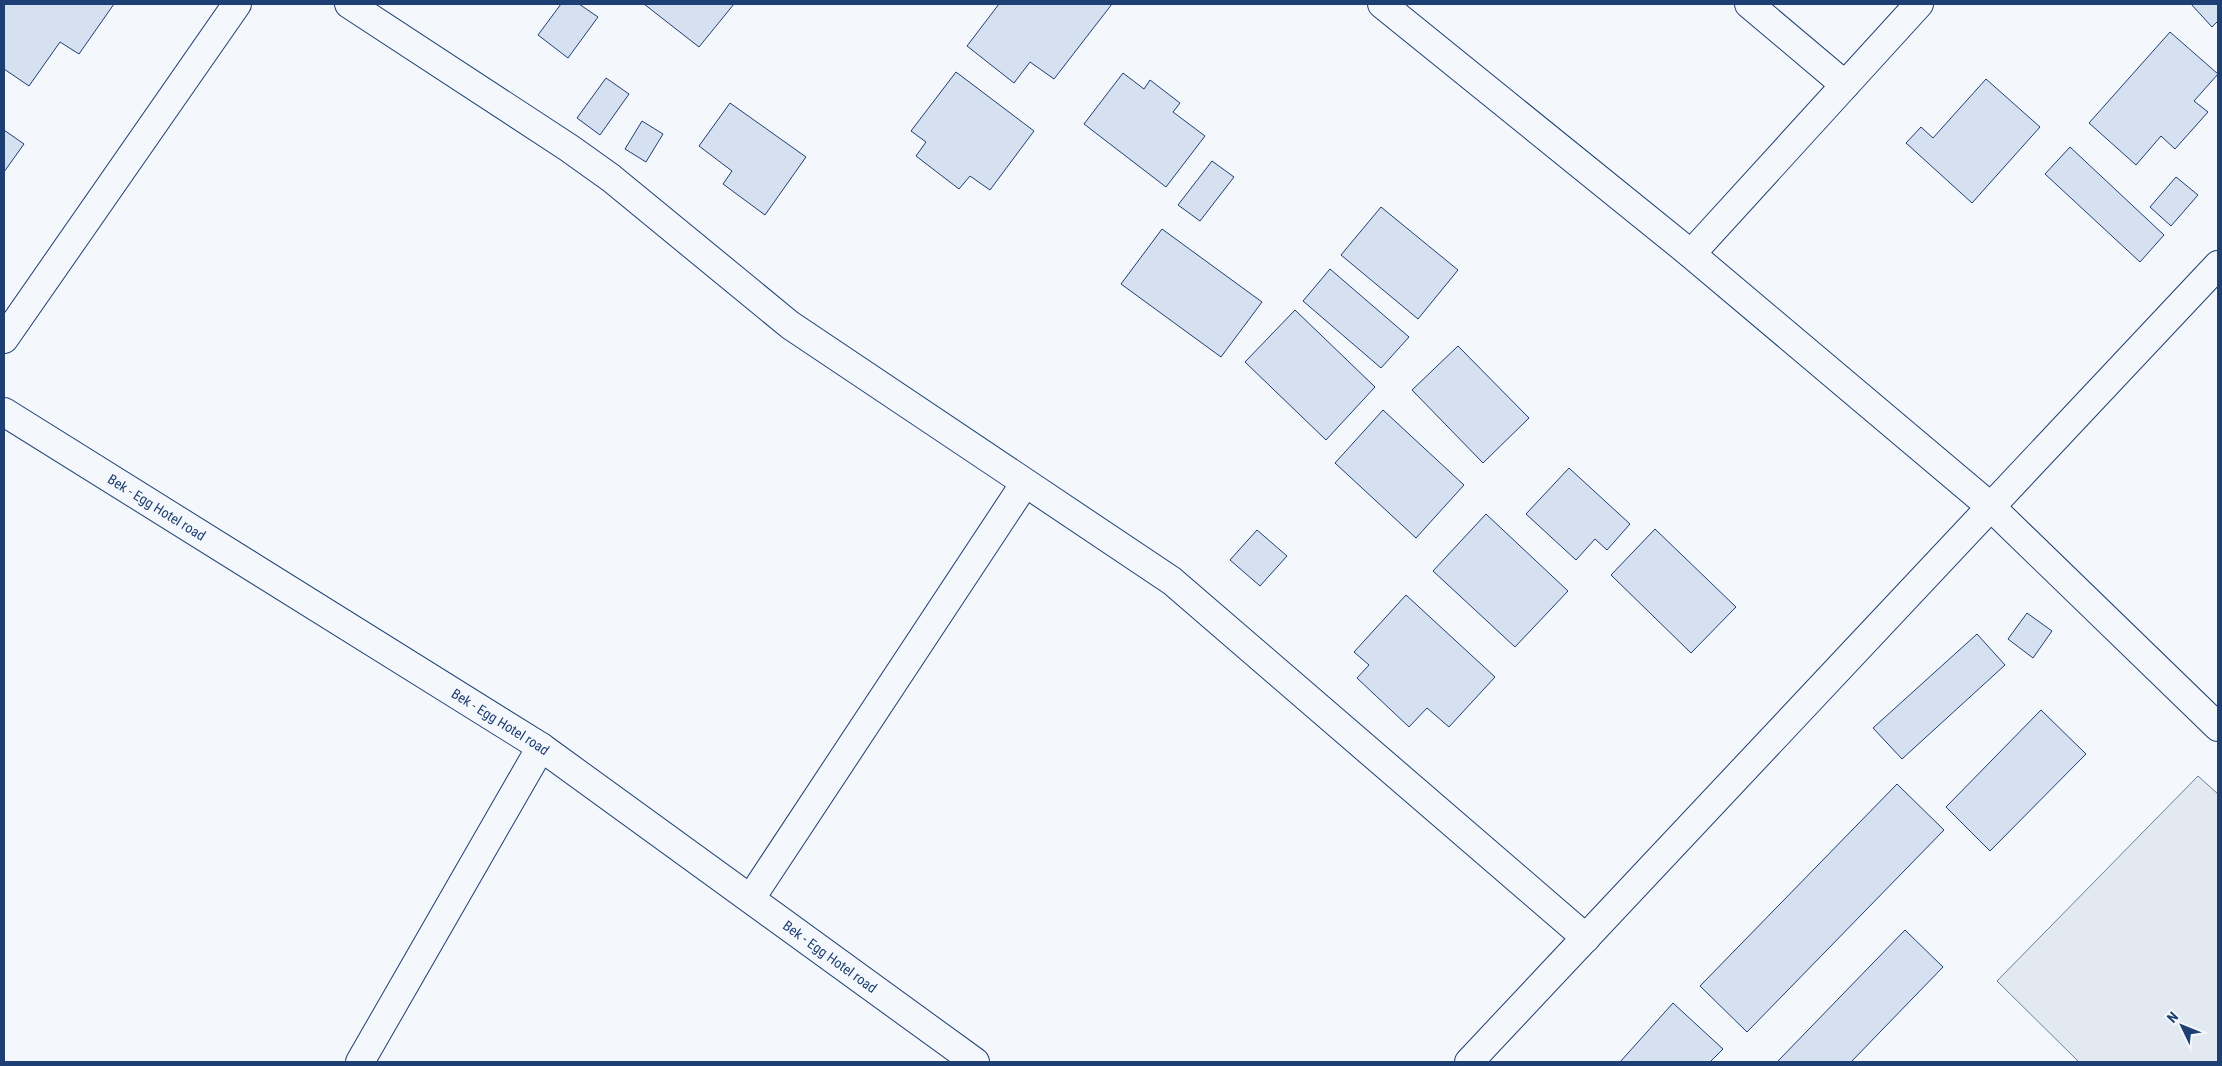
<svg xmlns="http://www.w3.org/2000/svg" width="2222" height="1066" font-family="'Roboto Condensed',sans-serif">
	<style>
		.green { fill: #e3e9f0; stroke: #687fa3 }
		.building { fill: #d5e0f0; stroke: #1d3f73 }
		.lines { fill: none; stroke-linecap: round; stroke-linejoin: round }
		.minor-casing { stroke: #1d3f73; stroke-width: 30 }
		.minor { stroke: #f4f7fb; stroke-width: 28 }
		.labels { text-anchor: middle; stroke-width: 4; stroke-linejoin: round; paint-order: stroke }
		.street-label { font-size: 14px; fill: #1d3f73; stroke: #f4f7fb }
	</style>
	<rect width="100%" height="100%" fill="#f4f7fb"/>
	<path class="green" d="M2198,776l20,18v268h-139l-82,-81z"/>
	<path class="building" d="M4,4h110l-35,50 -19,-12 -31,44 -25,-17z
		M561,4h18l19,13 -30,41 -30,-23z
		M644,4h90l-35,43z
		M999,4h113l-58,75 -24,-17 -16,21 -47,-37z
		M2191,4h27v17l-6,6z
		M2170,32l48,42 -24,27 14,11 -33,37 -14,-13 -25,29 -47,-42z
		M956,72l78,59 -44,59 -20,-14 -11,13 -43,-33 10,-14 -15,-11z
		M1123,73l21,16 6,-9 30,23 -7,9 32,24 -39,51 -82,-63z
		M606,78l23,16 -29,41 -23,-17z
		M1986,79l54,48 -68,76 -66,-60 15,-16 12,11z
		M730,103l76,54 -41,58 -42,-31 9,-13 -33,-25z
		M642,121l21,13 -17,28 -21,-13z
		M4,130l20,14 -20,28z
		M2070,147l94,88 -24,27 -95,-88z
		M1212,161l22,16 -34,44 -22,-16z
		M2176,177l22,18 -27,31 -21,-19z
		M1381,207l77,63 -40,49 -77,-64z
		M1162,229l100,73 -41,55 -100,-73z
		M1330,269l79,68 -28,31 -78,-67z
		M1295,310l80,77 -49,53 -81,-78z
		M1458,346l71,72 -46,45 -71,-73z
		M1383,410l81,75 -48,53 -81,-75z
		M1569,468l61,56 -23,26 -12,-11 -19,21 -50,-46z
		M1486,514l82,77 -53,56 -82,-76z
		M1655,529l81,78 -45,46 -80,-78z
		M1257,530l30,26 -27,30 -30,-26z
		M1406,595l89,82 -46,50 -22,-19 -18,19 -52,-49 12,-13 -15,-13z
		M2027,613l25,18 -19,27 -25,-19z
		M1977,634l28,31 -103,94 -29,-31z
		M2041,710l45,44 -96,97 -44,-44z
		M1897,784l47,46 -197,202 -47,-46z
		M1905,930l38,37 -92,95h-74z
		M1673,1003l50,46 -13,13h-90z"/>
	<g class="lines">
		<g class="minor-casing">
			<g id="minor">
				<path d="M349,4l220,144 42,30 179,147 382,256 414,357"/>
				<path d="M1382,4l309,250 300,253 227,220"/>
				<path d="M1749,4l96,81"/>
				<path d="M1691,254l228,-250"/>
				<path d="M4,339l233,-335"/>
				<path id="s1" d="M4,412l537,335 434,315"/>
				<path d="M751,898l274,-415"/>
				<path d="M360,1062l181,-315"/>
				<path d="M1469,1062l749,-797"/>
			</g>
		</g>
		<use href="#minor" class="minor"/>
	</g>
	<g class="labels">
		<g class="street-label">
			<text dy="5" stroke="none"><textPath href="#s1" startOffset="180">Bek - Egg Hotel road</textPath></text>
			<text dy="5" stroke="none"><textPath href="#s1" startOffset="585">Bek - Egg Hotel road</textPath></text>
			<text dy="5" stroke="none"><textPath href="#s1" startOffset="990">Bek - Egg Hotel road</textPath></text>
		</g>
	</g>
	<rect width="2222" height="1066" fill="none" stroke="#1d3f73" stroke-width="10"/>
	<g transform="translate(2182 1026) rotate(313)" stroke="#f4f7fb" stroke-width="4" paint-order="stroke">
	<path d="M0-4L9 19L0 12L-9 19Z" fill="#1d3f73"/>
	<text y="-8" font-size="14" font-weight="bold" text-anchor="middle" fill="#1d3f73">N</text>
	</g>
</svg>
